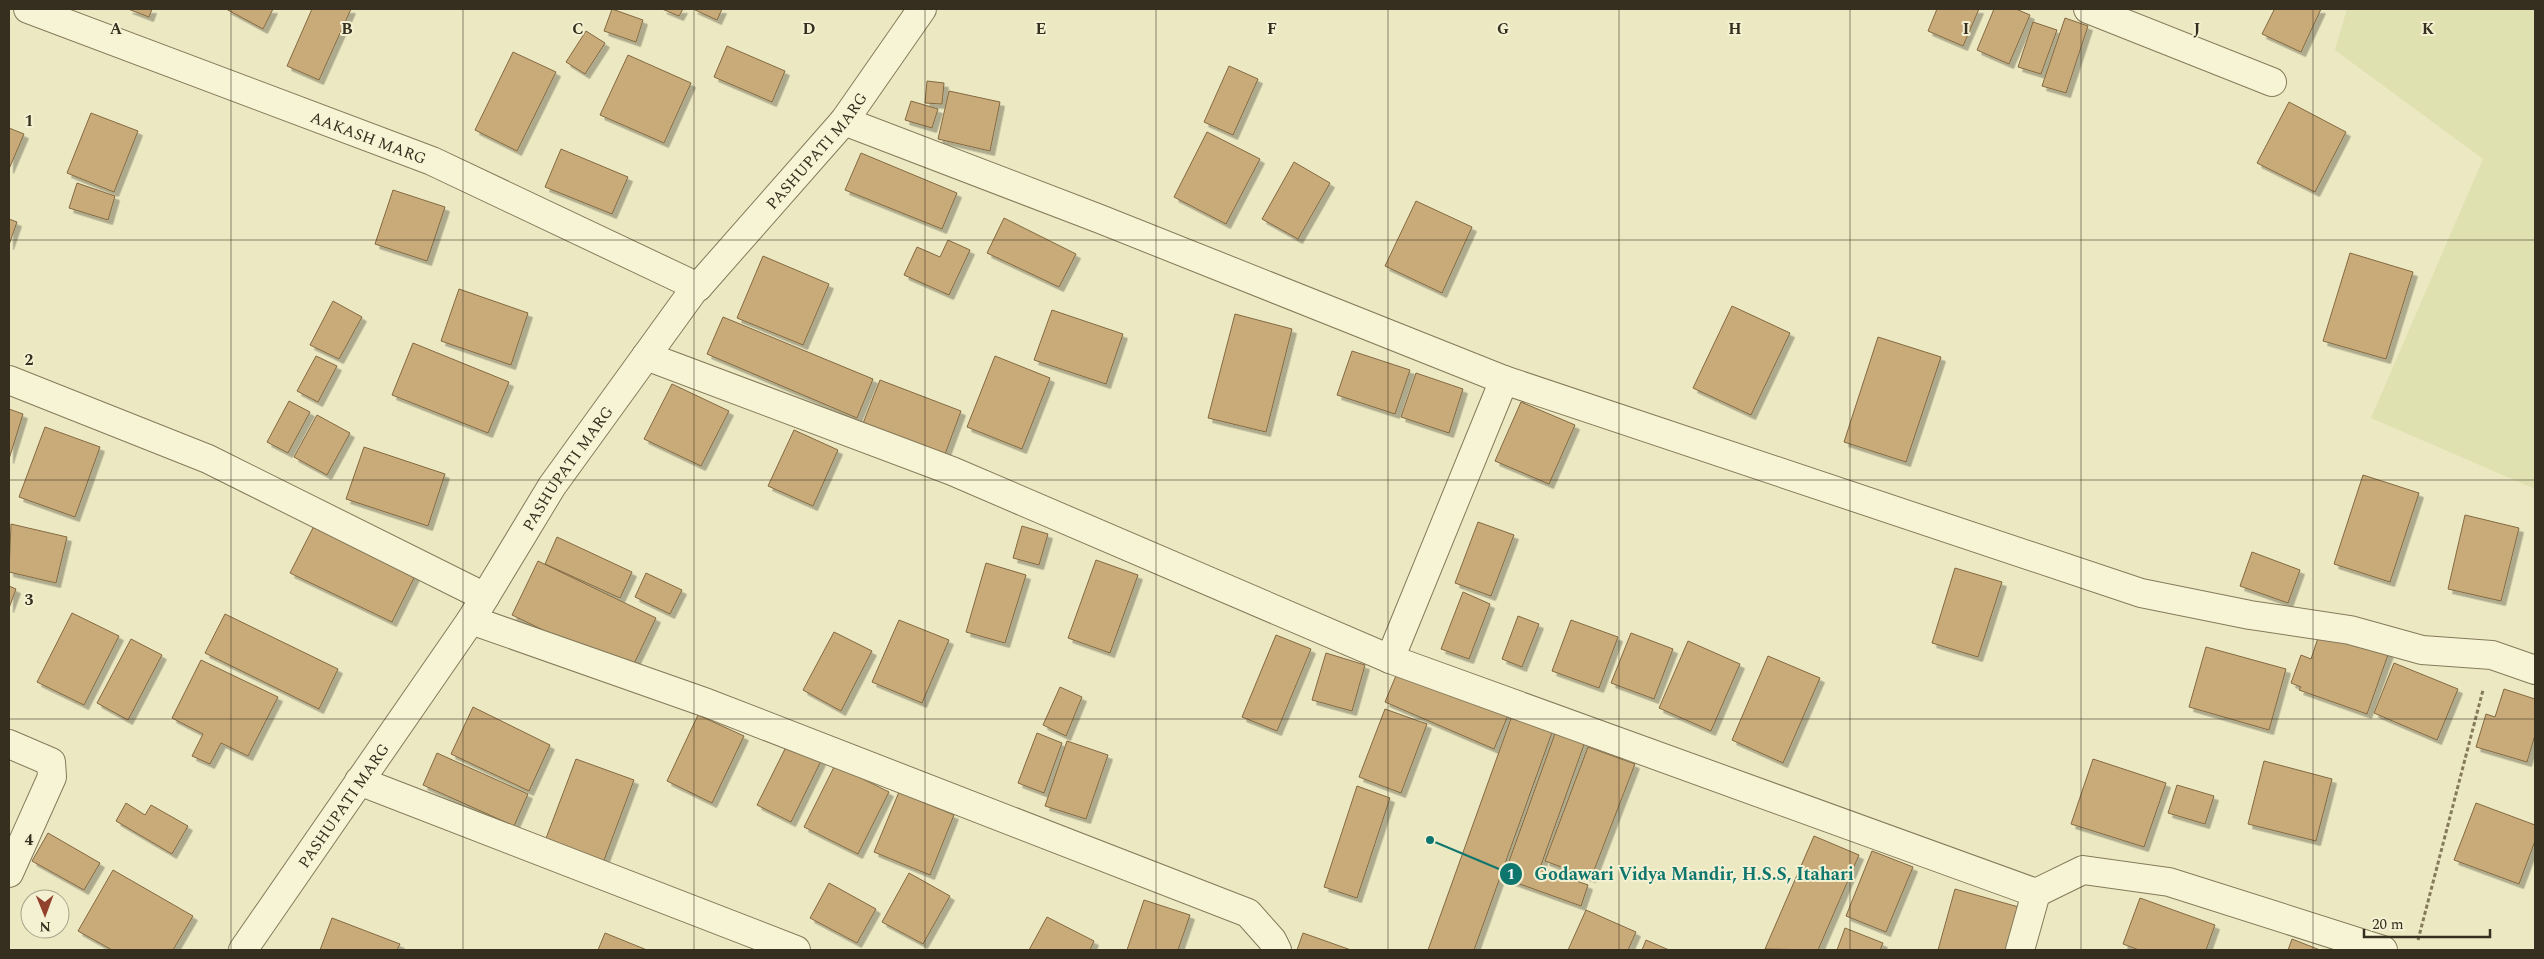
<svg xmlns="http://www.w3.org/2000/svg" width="2544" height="959" font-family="Spectral,serif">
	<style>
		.farmland { fill: #dfe1b0 }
		.building { fill: #c9ab7a; stroke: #836941; filter: url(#shadow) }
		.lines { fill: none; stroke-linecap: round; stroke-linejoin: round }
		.minor-casing { stroke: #857a5a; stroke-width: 30 }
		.path { stroke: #857a5a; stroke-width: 3; stroke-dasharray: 4 2.5; stroke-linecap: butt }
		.minor { stroke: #f7f4d5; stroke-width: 28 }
		.grid { fill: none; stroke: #362e1e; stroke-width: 1; stroke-opacity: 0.55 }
		.labels { text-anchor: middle; stroke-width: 4; stroke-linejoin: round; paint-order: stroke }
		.street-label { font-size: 16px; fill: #362e1e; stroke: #f4f1d2 }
		.grid-label { font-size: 16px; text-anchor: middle; font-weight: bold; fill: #362e1e; stroke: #f4f1d2; stroke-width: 4; stroke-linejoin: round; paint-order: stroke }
		.leader { fill: none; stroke: #0f766e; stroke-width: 2 }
		.callout-dot { fill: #0f766e; stroke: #f4f1d2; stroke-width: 2 }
		.mark-label { font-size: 15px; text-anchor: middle; font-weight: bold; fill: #fff }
		.callout-label { font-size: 18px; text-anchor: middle; font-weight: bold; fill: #0f766e; stroke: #f4f1d2; stroke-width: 4; stroke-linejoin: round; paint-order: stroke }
	</style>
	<defs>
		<filter id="shadow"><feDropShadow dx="4.5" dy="4.5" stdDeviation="0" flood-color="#0004"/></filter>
	</defs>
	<rect width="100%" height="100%" fill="#ece8c2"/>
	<path class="farmland" d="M2347,9h188v480l-164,-71 112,-259 -148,-109z"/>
	<path class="building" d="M128,9h24l-3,8z
		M226,9h47l-10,20z
		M312,9h39l-32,71 -32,-14z
		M612,9l31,11 -7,22 -32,-11z
		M662,9h21l-4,7z
		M693,9h29l-5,11z
		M1937,9h42l-16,37 -35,-15z
		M1994,9h22l14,6 -21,49 -32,-14z
		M2272,9h49l-20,43 -39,-18 12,-24z
		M2065,18l23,8 -22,67 -24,-7z
		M2033,22l24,8 -16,44 -23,-7z
		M586,31l19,12 -20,31 -19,-12z
		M727,46l58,25 -13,31 -58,-25z
		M513,52l43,20 -39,79 -42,-21z
		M628,55l63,28 -27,60 -64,-28z
		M1229,66l29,13 -25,56 -29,-13z
		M927,81l17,2 -2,21 -17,-1z
		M949,91l51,11 -10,49 -52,-12z
		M911,101l27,8 -6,19 -27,-8z
		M2289,102l57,30 -31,60 -58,-29z
		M91,113l47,18 -24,61 -47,-19z
		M9,128l15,6 -15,35z
		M1207,132l53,27 -34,65 -52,-27z
		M561,149l67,28 -16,37 -67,-27z
		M861,153l96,40 -15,36 -97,-39z
		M1294,162l36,21 -32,56 -36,-20z
		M77,183l38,13 -7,24 -39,-12z
		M393,190l52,17 -18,54 -52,-17z
		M1416,201l56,26 -30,66 -57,-27z
		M1004,218l72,36 -17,33 -72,-34z
		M9,219l8,3 -8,23z
		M948,240l22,10 -21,45 -45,-20 13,-28 23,10z
		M2350,253l63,19 -27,87 -63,-18z
		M763,256l66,28 -26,61 -66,-27z
		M459,289l69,24 -17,52 -70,-24z
		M333,301l29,16 -23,42 -29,-14z
		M1732,306l58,27 -39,82 -58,-27z
		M1052,310l71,24 -17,50 -72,-24z
		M1235,314l57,15 -26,103 -58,-14z
		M723,317l150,62 -16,39 -150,-64z
		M1878,337l63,20 -35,105 -62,-20z
		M413,343l96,39 -21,51 -96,-38z
		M1352,351l58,19 -15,44 -58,-19z
		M316,356l21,10 -19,36 -21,-11z
		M995,356l55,22 -28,71 -55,-22z
		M1416,373l47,16 -14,44 -48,-16z
		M880,380l81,31 -17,46 -82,-31z
		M672,384l57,27 -28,55 -57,-27z
		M289,401l21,11 -22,41 -21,-11z
		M1521,402l54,23 -26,59 -54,-23z
		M9,409l14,5 -14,45z
		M317,415l33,18 -23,42 -33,-18z
		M45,427l55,20 -25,70 -56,-20z
		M794,430l44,20 -25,56 -45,-20z
		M364,447l81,27 -17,52 -82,-27z
		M2363,475l56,18 -29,89 -56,-18z
		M2465,515l54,13 -18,73 -53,-12z
		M1478,522l36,13 -23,61 -36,-13z
		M11,524l56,13 -11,46 -47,-11z
		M315,524l101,50 -24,48 -102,-49z
		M1022,526l26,8 -9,31 -26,-7z
		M557,537l75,35 -12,26 -75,-34z
		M2252,552l48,18 -12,33 -48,-17z
		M1096,560l42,15 -28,78 -42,-15z
		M538,561l118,57 -26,54 -118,-57z
		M986,563l40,12 -21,68 -39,-11z
		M1955,568l47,14 -24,75 -46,-14z
		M646,573l36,17 -12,24 -35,-17z
		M9,586l7,3 -7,19z
		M1463,592l27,12 -21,55 -28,-10z
		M72,613l47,23 -35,69 -47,-23z
		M225,614l113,55 -19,40 -114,-56z
		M1518,616l21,8 -17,43 -20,-8z
		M899,620l50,20 -27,63 -50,-21z
		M1571,620l47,17 -19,51 -47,-17z
		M2321,629l68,23 -22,62 -68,-24 2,-3 -10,-4 10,-28 10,4z
		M834,632l38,19 -31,60 -38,-21z
		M1631,633l42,16 -19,50 -43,-16z
		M1276,635l35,14 -34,82 -35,-14z
		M131,639l31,16 -34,65 -31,-17z
		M1688,641l52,23 -29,67 -52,-23z
		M2206,647l80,22 -17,61 -80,-23z
		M1326,653l39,12 -13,46 -40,-11z
		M1768,656l52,22 -37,85 -51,-23z
		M201,660l77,37 -30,59 -27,-13 -11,21 -18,-8 11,-22 -31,-16z
		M2394,663l64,26 -21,51 -63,-27z
		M1400,666l109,47 -15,36 -109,-47z
		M1060,687l22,10 -16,39 -23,-11z
		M2504,689l31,10v36l-8,27 -51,-15 10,-33 9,3z
		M473,707l77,38 -21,46 -78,-37z
		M1385,709l42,15 -26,69 -42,-16z
		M1513,713l41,14 -80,223h-46z
		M698,715l46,21 -32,67 -45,-22z
		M1557,728l29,11 -46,129 48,17 -7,21 -78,-28z
		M1037,733l25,10 -18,50 -26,-10z
		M1067,741l41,14 -22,64 -41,-13z
		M787,745l34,16 -30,61 -34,-17z
		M1588,747l47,17 -44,114 -46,-17z
		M437,753l91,41 -14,32 -91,-41z
		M576,759l58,21 -31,83 -58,-22z
		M2093,759l73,24 -22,64 -73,-23z
		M2264,761l68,18 -16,62 -68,-17z
		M835,765l54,27 -31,62 -54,-27z
		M2177,785l37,11 -9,28 -37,-11z
		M1357,786l33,12 -33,100 -33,-11z
		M899,792l55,23 -24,60 -56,-23z
		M126,803l19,12 6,-10 37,21 -16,28 -56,-33z
		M2476,803l59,22v16l-16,43 -65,-24z
		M48,833l52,30 -16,27 -52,-29z
		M1814,836l45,19 -41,95 -53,-1z
		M1872,851l41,16 -27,65 -40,-16z
		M113,870l80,46 -20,34h-61l-34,-19z
		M909,873l41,23 -27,48 -41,-22z
		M829,883l47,26 -19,34 -47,-25z
		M1955,889l67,19 -13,42h-71z
		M2140,898l75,27 -9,25h-67l-16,-6z
		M1144,900l46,15 -12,35h-51z
		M1586,910l50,22 -8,18h-60z
		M1047,917l47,24 -4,9h-61z
		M332,918l68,26 -3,6h-77z
		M1845,928l38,15 -3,7h-43z
		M605,933l42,17h-49z
		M1303,933l48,17h-54z
		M2292,939l28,11h-32z
		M1646,940l23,10h-27z"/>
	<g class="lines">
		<g class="minor-casing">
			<g id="minor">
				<path id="s1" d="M28,9l404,152 266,126"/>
				<path d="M2088,9l184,73"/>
				<path d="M844,121l256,98 404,161 637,213 109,22 100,15 72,20 70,5 43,15"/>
				<path d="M646,356l306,115 438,188 646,234 47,-23 86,12 214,68"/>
				<path d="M9,380l199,79 277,138"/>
				<path d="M471,620l236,83 541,210 24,27 5,10"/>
				<path d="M1390,659l114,-279"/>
				<path d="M9,744l42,18 1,15 -43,96"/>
				<path d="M359,781l437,169"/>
				<path id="s2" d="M243,950l228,-330 81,-134 144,-199h2l146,-166 78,-112"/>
				<path d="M2020,950l16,-57"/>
			</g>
		</g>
		<path class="path" d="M2418,940l65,-250"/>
		<use href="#minor" class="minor"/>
	</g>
	<path class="grid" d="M231,9v941M463,9v941M694,9v941M925,9v941M1156,9v941M1388,9v941M1619,9v941M1850,9v941M2081,9v941M2313,9v941M9,240h2526M9,480h2526M9,719h2526"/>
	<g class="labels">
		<g class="street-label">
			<text dy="6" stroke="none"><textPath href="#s1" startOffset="364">AAKASH MARG</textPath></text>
			<text dy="6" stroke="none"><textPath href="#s2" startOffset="986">PASHUPATI MARG</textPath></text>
			<text dy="6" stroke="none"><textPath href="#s2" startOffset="581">PASHUPATI MARG</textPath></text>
			<text dy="6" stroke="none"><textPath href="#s2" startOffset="176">PASHUPATI MARG</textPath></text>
		</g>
	</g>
	<g class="grid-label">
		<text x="116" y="34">A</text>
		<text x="347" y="34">B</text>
		<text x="578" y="34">C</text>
		<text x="809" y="34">D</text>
		<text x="1041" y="34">E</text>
		<text x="1272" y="34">F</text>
		<text x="1503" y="34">G</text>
		<text x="1735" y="34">H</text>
		<text x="1966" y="34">I</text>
		<text x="2197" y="34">J</text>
		<text x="2428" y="34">K</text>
		<text x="29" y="126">1</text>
		<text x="29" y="365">2</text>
		<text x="29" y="605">3</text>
		<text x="29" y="845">4</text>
	</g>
	<path class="leader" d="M1430 840L1511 874"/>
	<g class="callout-dot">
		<circle cx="1430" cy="840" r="5"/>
		<circle cx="1511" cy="874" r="12"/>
	</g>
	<g class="mark-label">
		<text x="1511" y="879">1</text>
	</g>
	<g class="callout-label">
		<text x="1694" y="880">Godawari Vidya Mandir, H.S.S, Itahari</text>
	</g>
	<rect width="2544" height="959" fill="none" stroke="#362e1e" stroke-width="20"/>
	<g transform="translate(45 914) rotate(179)"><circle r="24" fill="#f4f1d2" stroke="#a8a38a"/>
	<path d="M0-4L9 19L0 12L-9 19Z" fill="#92412d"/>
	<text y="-8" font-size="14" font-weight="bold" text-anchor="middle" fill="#362e1e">N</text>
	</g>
	<path d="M2364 929v8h126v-8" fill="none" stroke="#362e1e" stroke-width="2.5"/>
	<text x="2372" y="929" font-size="15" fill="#362e1e" stroke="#f4f1d2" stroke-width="4" paint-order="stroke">20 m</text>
</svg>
